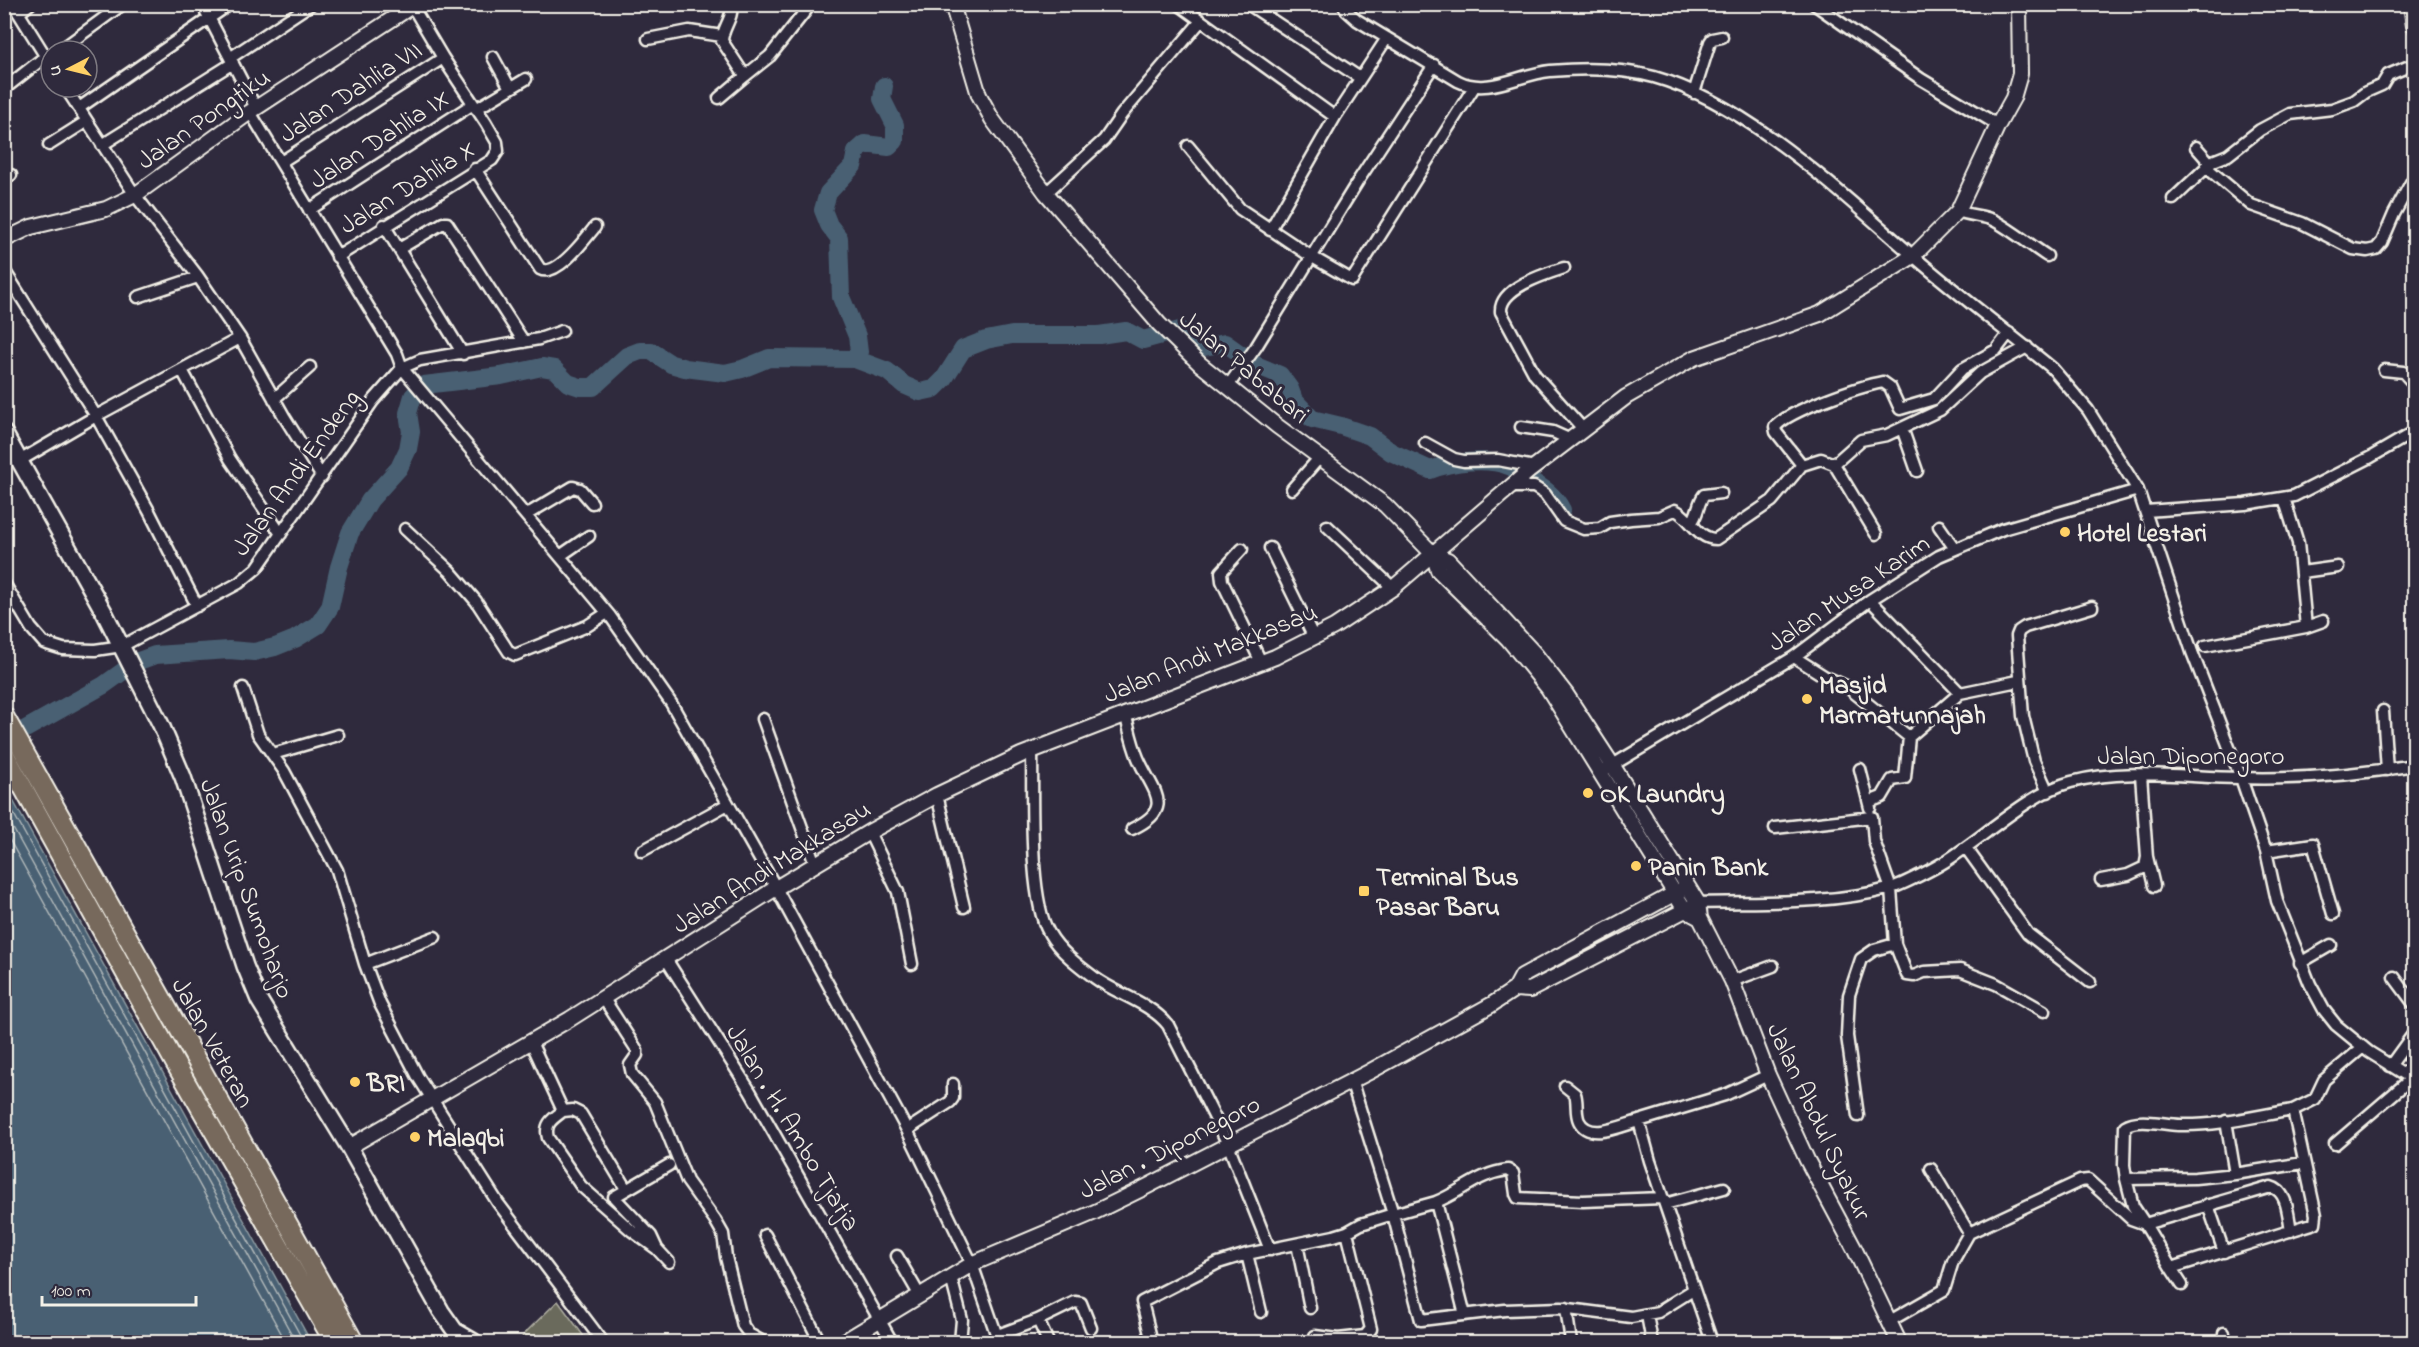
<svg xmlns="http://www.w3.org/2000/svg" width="2419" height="1347" font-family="'Indie Flower',sans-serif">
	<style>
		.green { fill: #6a6b5c; stroke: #afaea2; stroke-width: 1.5 }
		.water { fill: #496173; stroke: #8d9ba2; stroke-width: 1.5 }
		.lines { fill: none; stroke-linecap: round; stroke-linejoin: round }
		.shore { stroke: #b0b7b9; stroke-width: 1.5 }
		.river { stroke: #496173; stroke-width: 18 }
		.minor-casing { stroke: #f4f1e8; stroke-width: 15 }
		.tertiary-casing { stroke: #f4f1e8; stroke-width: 18 }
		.secondary-casing { stroke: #f4f1e8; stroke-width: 20 }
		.trunk-casing { stroke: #f4f1e8; stroke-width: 22 }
		.minor { stroke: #2f2a3d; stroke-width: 10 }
		.tertiary { stroke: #2f2a3d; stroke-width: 14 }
		.secondary { stroke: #2f2a3d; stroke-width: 15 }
		.trunk { stroke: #77695c; stroke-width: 18 }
		.poi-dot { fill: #ffd166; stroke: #2f2a3d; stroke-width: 2 }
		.labels { text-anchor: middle; stroke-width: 6; stroke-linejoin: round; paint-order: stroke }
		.street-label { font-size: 26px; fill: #f4f1e8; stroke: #2f2a3d }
		.poi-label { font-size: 26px; font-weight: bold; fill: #f4f1e8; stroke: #2f2a3d; text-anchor: start }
	</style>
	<rect width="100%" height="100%" fill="#2f2a3d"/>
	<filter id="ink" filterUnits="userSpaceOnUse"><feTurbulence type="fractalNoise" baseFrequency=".0167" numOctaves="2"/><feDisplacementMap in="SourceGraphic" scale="12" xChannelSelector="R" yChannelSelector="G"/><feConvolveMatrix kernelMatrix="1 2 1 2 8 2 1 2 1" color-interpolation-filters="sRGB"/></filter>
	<g filter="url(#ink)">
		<path class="green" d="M558,1301l30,41h-69l6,-9z"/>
		<path class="water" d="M4,784l307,558h-306z"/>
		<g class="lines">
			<path class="shore" d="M4,796l300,546
				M4,812l292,530
				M4,830l282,512"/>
			<path class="river" d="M855,359l4,-7 -2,-16 -16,-39 -2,-59 -10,-13 -6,-15 5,-17 25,-27 3,-14 9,-8 24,3 6,-6v-16l-13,-26 2,-13
				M4,741l100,-56 32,-23 19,-7 74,-5 25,2 21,-5 20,-8 23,-14 12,-18 9,-40 11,-34 20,-33 29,-32 9,-19 3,-17 -3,-19 5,-17 11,-11 77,-9 41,-9 12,2 14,14 12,4h13l34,-31 13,-5h11l20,13 14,4 40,5 17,-4 27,-11 86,1 32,12 17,14 16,7 14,-3 10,-10 19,-30 23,-9 26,-5h87l27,-4 17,9 37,-10 19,18 26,-5 31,22 24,10 10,14 4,11 18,19 29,7 29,10 21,16 39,18c22,-8 56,-13 79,-4 7,2 13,10 19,13 15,9 26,15 34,31"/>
			<g class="minor-casing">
				<path id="minor" d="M13,4l38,61
					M202,4l54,104
					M731,4c3,14 -9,24 -9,37l23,35 25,-20 41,-52
					M1178,4l157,113 -65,113
					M1248,4l112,74
					M1343,4l4,7 10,9 101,61c30,15 61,-7 92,-10 33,-3 72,-3 104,6 93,26 184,114 257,177 45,39 94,76 141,114l36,42 50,80 54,162 49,126 25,73 11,50 33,83 14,26 12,15 33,27 45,28
					M1814,4l107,75 77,46
					M19,13l11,-9
					M648,39l41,-8 33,5
					M59,51l64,-47
					M493,57l17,31
					M230,58l81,-54
					M65,87l70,108 62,80 43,63 45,80 37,59
					M4,89l42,-33
					M1694,93l16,-51 2,-3 10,-2
					M719,98l26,-22
					M79,108l151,-104
					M476,109l50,-30
					M250,112l147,242 5,14 208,248 61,87 105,185 131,242 65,134 27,78
					M1335,117l52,-79
					M49,145l38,-24
					M102,145l131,-82
					M1188,146l52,63 72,48 40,23 122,-193
					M2196,147l14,16
					M281,162l162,-104
					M2206,167l45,38 51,18 51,26 14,2 9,-2 6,-7 12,-28 20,-37
					M475,169l65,100c17,9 45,-30 55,-42
					M4,178l7,-3
					M1046,193l58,-53 18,-26 78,-92
					M2173,199l40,-38 15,-6 32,-25 30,-16 42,-5 22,-8 12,-9 16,-7 6,-10 26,-11
					M309,210l164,-106
					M1958,211c12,5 25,4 37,10 18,10 35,24 52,35
					M384,225l79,129
					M399,249l44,-26h4l77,119
					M337,257l155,-97 6,-9 -1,-9 -11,-19 -43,-65 -32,-54
					M1564,268c-19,6 -65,20 -63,44l34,63 49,55
					M4,270l92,146 53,95 48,95
					M138,297l60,-20
					M182,370l48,89 51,75
					M2384,370l19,2 11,12
					M1228,386l28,-39 102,-166 76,-116
					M274,399l36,-32
					M1521,427l32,5 18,8
					M1902,428l15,43
					M1425,443l29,16 10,2 34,-1 37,7
					M21,460l75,-44 144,-78
					M1834,464l42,70
					M1802,465l-26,-33 -1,-5c14,-17 86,-41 108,-45l7,5 10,22 34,-10 28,-30 34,-19 13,-17
					M1512,487h22l11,7 19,27 20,8 16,-1 10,-6 21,-3 28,-2 16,-7c16,7 22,29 41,29l56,-38 30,-36 19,-6 13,5 27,-24 26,-5 53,-25 40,-37 47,-26
					M1292,489l28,-32
					M2284,498l14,45 8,84
					M2146,511l99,-7 49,-8 77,-39 43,-25
					M526,515l47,-28 7,2 12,14
					M1691,523c8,-9 6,-19 13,-28l17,-2
					M1327,526l66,62
					M1939,526l16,23
					M405,529l45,42 26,30 33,51 6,3 72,-29 20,-13
					M1270,548l44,90
					M1242,549l-21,23 1,9 39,81
					M560,556l29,-20
					M2302,572l36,-5
					M4,583l27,45 13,15 19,6 32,1 27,-4 117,-63 18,-15 116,-167 29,-33 18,-8 119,-21 23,-8
					M1870,600l90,93
					M2205,646l101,-19 17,-6
					M1794,657l30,19 22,10 63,51 51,-44 58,-12
					M243,688l15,46 26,37 53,99 28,94 15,40 38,73 80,126 105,139
					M2383,711l4,59
					M1125,713c4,15 7,31 13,45 14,33 39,50 -6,71
					M763,719l52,145
					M1032,751c1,44 -4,147 17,182 10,18 30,33 46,45 23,17 54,24 73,47l60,119 42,106
					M273,754l65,-19
					M1606,769l188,-112 76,-57 69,-44 64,-27 135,-39
					M1860,769l10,39
					M2141,775l6,82 7,29
					M2048,792l-14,-31 -11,-45 -6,-80 2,-5 6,-4 67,-20
					M937,795l27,112
					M1869,802l13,-5 10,-17 13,-2 4,-41
					M1775,828l97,-11 2,24 17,48 4,55 12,31 7,1 10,-4 36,-2 36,14 48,27
					M869,832l29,60 14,72
					M1966,848l62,86 62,48
					M642,851l86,-47
					M2266,851l47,-7 20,70
					M2101,880l27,-5 17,-8 2,-10
					M1698,903c62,-2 129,2 190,-14 10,-2 43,-19 53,-25 39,-23 87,-71 130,-82 54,-14 113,-5 167,-4 60,2 118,-3 176,-13
					M666,959l84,132 142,251
					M2300,963l31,-18
					M365,964l70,-27
					M2394,977l20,27
					M1732,981l41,-15
					M604,999l33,51v5l-7,10 2,9 23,28 32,79 28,39 8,14 3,23 17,69 6,8 14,8
					M531,1042l32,69c-11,8 -19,13 -15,27l33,48 51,45 25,18
					M2390,1066l24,-33
					M1565,1086l10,8c3,8 0,19 4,27 10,21 44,4 60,0
					M563,1111l10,-1 8,4 45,75
					M1858,1116l-11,-80 2,-41 12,-36 13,-9 21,-6
					M2226,1121l9,53 68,-11
					M907,1130l43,-28 3,-4v-14
					M2335,1144l77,-66
					M1931,1169l38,64
					M2235,1174l-40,4 -69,1 -2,-14 1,-39c14,-9 40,-1 56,-1 37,1 75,-9 112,-15
					M2126,1179l7,27 12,18
					M1436,1202l-43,12 28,106 84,-10 56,-2 70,9 27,-5 35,-22
					M1665,1204l59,-16
					M2208,1205l16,47
					M765,1235l55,107
					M1297,1244l13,64
					M897,1256l23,40
					M669,1262l-12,-13 -6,-13 -37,-39 55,-32
					M2171,1268l-26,-44 126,-37c17,4 17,29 20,44
					M951,1277l11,43 -2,22
					M2182,1285l-11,-17 144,-45 1,-8 -23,-105 22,-11 9,-19 39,-33
					M1566,1308l5,34
					M1261,1312l-14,-58 87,-18 13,-4 14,-8 32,-10 -42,-134
					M1465,1315l-29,-113c27,-11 43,-29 72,-32l5,3 3,21 2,4 65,3 80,-3
					M1647,1315l5,27
					M1038,1320l10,22
					M1888,1322l56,-32 9,-29 16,-28 111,-52 8,-1 43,39 14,5
					M2224,1333v9
					M998,1335l40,-15 37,-18 6,1 10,25
					M1315,1336l23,3 27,-3 6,-7 -24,-97
					M1152,1342l-10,-40 76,-39 29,-9
					M1712,1342l-62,-181 -11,-40 86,-26 43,-20"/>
			</g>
			<g class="tertiary-casing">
				<path id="tertiary" d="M952,4l27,91 13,24 54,74 113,131 41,40 77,62 108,79 48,49 15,6 87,94 31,40 47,72 85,137 2,15 32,63 36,94 39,85 47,88 45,94
					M2411,4l3,22
					M4,240l27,-13 75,-18 29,-14 115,-83 165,-108
					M1433,554l5,16 70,69 40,49 137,222 15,8
					M1515,989l7,-13 159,-86
					M1515,989l15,1 161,-83
					M349,1147l221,-128 206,-131 93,-56 68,-37 84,-40 254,-98 59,-30 59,-39 136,-117 97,-74 68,-39 126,-44 93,-58 45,-45 40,-86 15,-27 7,-24 -1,-70
					M843,1342l129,-78 123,-52 49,-24 225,-116 122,-67 24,-16"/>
			</g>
			<g class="secondary-casing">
				<path id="secondary" d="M4,433l100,179 57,113 22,52 62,189 14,34 90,147 92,164 14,20 19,11"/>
			</g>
			<g class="trunk-casing">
				<path id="trunk" d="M4,716l350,626
					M4,753l171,310 159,279"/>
			</g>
			<use href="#minor" class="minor"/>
			<use href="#tertiary" class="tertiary"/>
			<use href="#secondary" class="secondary"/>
			<use href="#trunk" class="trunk"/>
		</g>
	</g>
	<g class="poi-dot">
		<circle cx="2065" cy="532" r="6"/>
		<circle cx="1807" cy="699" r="6"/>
		<circle cx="1588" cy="793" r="6"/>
		<circle cx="1636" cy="866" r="6"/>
		<rect x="1358" y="885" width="12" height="12" rx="3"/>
		<circle cx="355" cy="1082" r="6"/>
		<circle cx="415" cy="1137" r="6"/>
	</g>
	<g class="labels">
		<g class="street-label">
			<text transform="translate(350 91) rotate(-33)" y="9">Jalan Dahlia VII</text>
			<text transform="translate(203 118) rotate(-35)" y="9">Jalan Pongtiku</text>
			<text transform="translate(379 138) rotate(-33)" y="9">Jalan Dahlia IX</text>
			<text transform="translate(407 186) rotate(-32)" y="9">Jalan Dahlia X</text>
			<text transform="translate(1245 366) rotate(40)" y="9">Jalan Pababari</text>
			<text transform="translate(295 472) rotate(-54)" y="9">Jalan Andi Endeng</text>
			<text transform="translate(1848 592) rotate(-34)" y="9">Jalan Musa Karim</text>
			<text transform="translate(1210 652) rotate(-22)" y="9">Jalan Andi Makkasau</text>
			<text x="2191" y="764">Jalan Diponegoro</text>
			<text transform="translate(771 866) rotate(-32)" y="9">Jalan Andi Makkasau</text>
			<text transform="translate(248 888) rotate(70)" y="9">Jalan Urip Sumoharjo</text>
			<text transform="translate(214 1042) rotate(61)" y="9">Jalan Veteran</text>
			<text transform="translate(1820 1121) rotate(65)" y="9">Jalan Abdul Syakur</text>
			<text transform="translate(794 1127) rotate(59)" y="9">Jalan . H. Ambo Tjatja</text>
			<text transform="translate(1169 1146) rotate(-27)" y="9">Jalan . Diponegoro</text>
		</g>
		<g class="poi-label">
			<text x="2077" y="541">Hotel Lestari</text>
			<text x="1819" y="693">Masjid<tspan x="1819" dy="30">Marmatunnajah</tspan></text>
			<text x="1600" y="802">OK Laundry</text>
			<text x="1648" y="875">Panin Bank</text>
			<text x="1376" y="885">Terminal Bus<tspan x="1376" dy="30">Pasar Baru</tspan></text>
			<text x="367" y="1091">BRI</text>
			<text x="427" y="1146">Malaqbi</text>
		</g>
	</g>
	<rect width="2419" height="1347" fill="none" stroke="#2f2a3d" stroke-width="24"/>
	<rect x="12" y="12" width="2395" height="1323" fill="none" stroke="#f4f1e8" stroke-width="2" filter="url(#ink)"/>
	<g transform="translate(69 69) rotate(263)"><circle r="28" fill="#2f2a3d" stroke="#7e7a81" stroke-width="1.5"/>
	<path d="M0-4.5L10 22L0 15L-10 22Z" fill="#ffd166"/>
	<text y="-9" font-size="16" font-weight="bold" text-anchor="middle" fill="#f4f1e8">U</text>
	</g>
	<path d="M42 1296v9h154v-9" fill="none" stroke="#f4f1e8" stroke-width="3"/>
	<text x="51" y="1296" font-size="18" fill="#f4f1e8" stroke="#2f2a3d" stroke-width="4.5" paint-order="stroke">100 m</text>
</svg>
